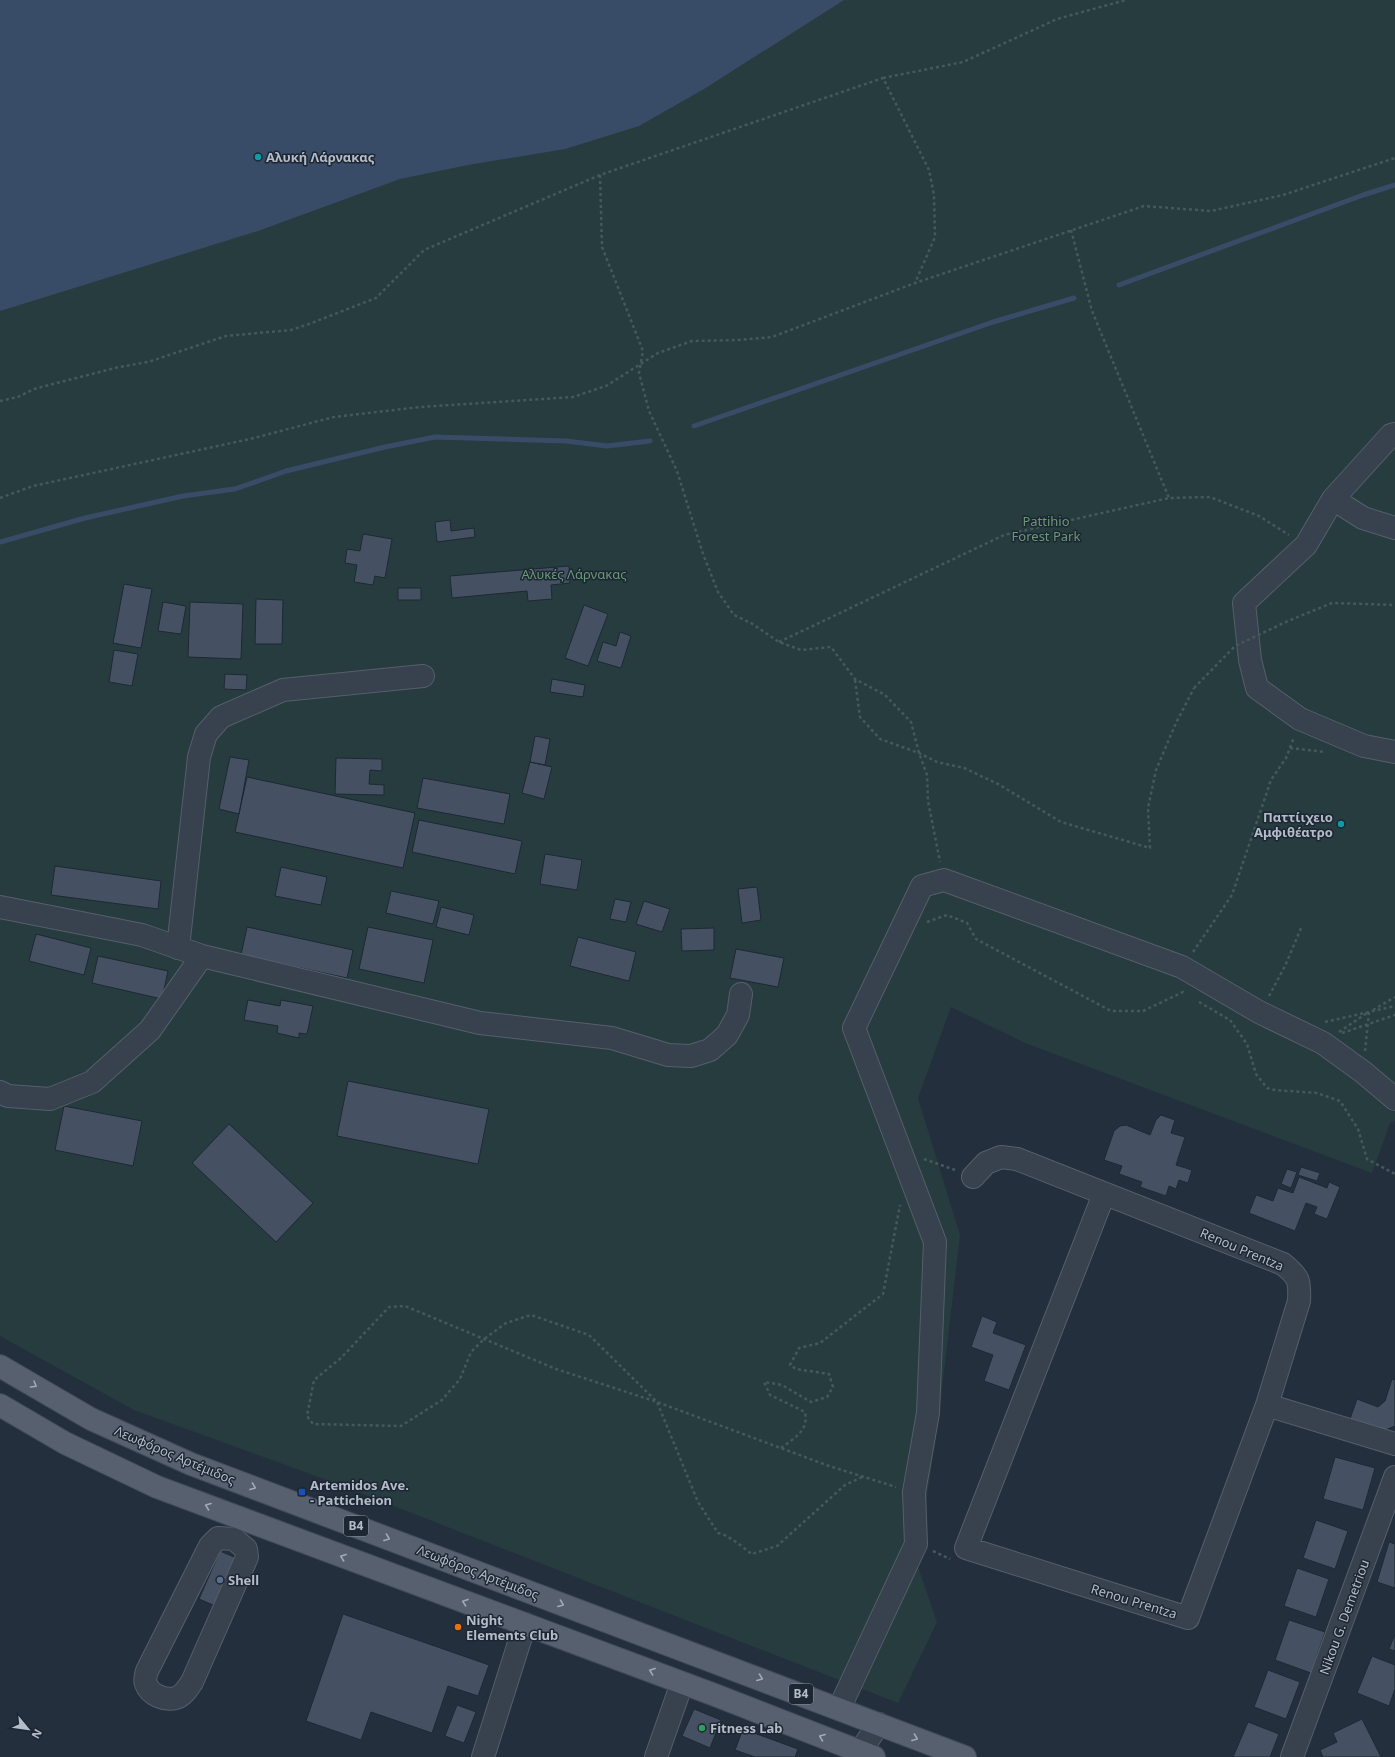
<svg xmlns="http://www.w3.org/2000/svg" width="1395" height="1757" font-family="'Noto Sans',sans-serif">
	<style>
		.green { fill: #263c3f }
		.water { fill: #394c67 }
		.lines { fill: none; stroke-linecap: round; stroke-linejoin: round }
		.stream { stroke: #394c67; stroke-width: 5 }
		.building { fill: #455162; stroke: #1f2835 }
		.minor-casing { stroke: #565f6c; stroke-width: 24 }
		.major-casing { stroke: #414a57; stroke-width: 24 }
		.path { stroke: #44595c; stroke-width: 2.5; stroke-dasharray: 3 3; stroke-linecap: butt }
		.minor { stroke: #38414e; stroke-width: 22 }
		.major { stroke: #56606e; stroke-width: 22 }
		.path-bridge { stroke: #44595c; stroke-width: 2.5; stroke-dasharray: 3 3; stroke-linecap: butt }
		.oneway { stroke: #a1aab7 }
		.culture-dot { fill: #0f9aa8; stroke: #1d2633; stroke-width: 1.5 }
		.transit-dot { fill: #1a4fb4; stroke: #1d2633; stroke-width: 1.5 }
		.service-dot { fill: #5c6f8a; stroke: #1d2633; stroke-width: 1.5 }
		.food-dot { fill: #e8710a; stroke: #1d2633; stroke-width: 1.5 }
		.leisure-dot { fill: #2e9e5b; stroke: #1d2633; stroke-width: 1.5 }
		.labels { text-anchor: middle; stroke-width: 3; stroke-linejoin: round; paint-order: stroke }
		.shield { fill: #1d2633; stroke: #878f9c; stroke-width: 1 }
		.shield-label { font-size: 12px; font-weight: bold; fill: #b4bcc9 }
		.poi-label { font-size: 13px; font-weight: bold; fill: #b4bcc9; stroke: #1d2633; text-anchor: start }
		.park-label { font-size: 13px; fill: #6b9a76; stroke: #1d2633 }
		.street-label { font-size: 13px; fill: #b4bcc9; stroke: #1d2633 }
	</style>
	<rect width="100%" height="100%" fill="#242f3e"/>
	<path class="green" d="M0,0h1395v1120l-5,3 -18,50 -347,-130 -74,-36 -33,91 42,137 -22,188 -21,141 20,58 -39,81 -563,-220 -201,-73 -134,-74z"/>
	<path class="water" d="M0,0h844l-140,89 -65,37 -74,23 -97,16 -68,14 -142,52 -258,80z"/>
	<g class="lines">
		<path class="stream" d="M1119,285l244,-90 32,-10
			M694,426l299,-104 81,-24
			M0,542l85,-24 98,-22 52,-7 51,-18 99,-24 50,-10 131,4 41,5 43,-5"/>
	</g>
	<path class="building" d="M450,520l1,11 23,-3 1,9 -38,5 -2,-20z
		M363,534l29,5 -7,39 -10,-2 -2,9 -19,-3 3,-17 -12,-2 2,-14 13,2z
		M569,566l1,17 -19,2 1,14 -24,2 -1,-10 -75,7 -2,-22z
		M124,584l28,5 -11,59 -28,-5z
		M398,588h23v12h-23z
		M256,599l27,1 -1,44h-27z
		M163,602l23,4 -5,28 -23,-3z
		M190,602l53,2 -2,55 -53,-2z
		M584,605l24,9 -20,52 -23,-8z
		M620,632l11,4 -10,32 -24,-7 6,-19 13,4z
		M114,650l24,4 -6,32 -23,-4z
		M225,674l22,1 -1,15 -22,-1z
		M552,679l33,6 -2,12 -33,-5z
		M535,736l15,3 -5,26 -15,-3z
		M230,757l19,3 -10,54 -20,-5z
		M336,758l46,1v12l-12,-1 -1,14 15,1v10l-49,-1z
		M530,762l22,5 -8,32 -22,-6z
		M247,777l168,36 -12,55 -168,-36z
		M423,778l87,16 -6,30 -87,-16z
		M419,820l103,21 -7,33 -103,-22z
		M545,854l37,6 -5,30 -37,-6z
		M55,866l106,15 -3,28 -107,-14z
		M281,867l46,10 -6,28 -46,-9z
		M757,887l4,33 -19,3 -4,-34z
		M391,891l48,10 -6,23 -47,-11z
		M615,899l16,3 -5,20 -16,-3z
		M644,901l26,8 -8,23 -26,-8z
		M441,907l33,8 -5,20 -33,-8z
		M247,927l106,23 -6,28 -106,-23z
		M368,927l65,13 -9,43 -65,-14z
		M714,928v22l-32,1 -1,-22z
		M36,934l55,14 -7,27 -55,-14z
		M578,937l58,15 -7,29 -59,-15z
		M736,949l48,9 -6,29 -48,-9z
		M98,956l70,15 -6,28 -70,-16z
		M248,1000l32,6 1,-6 32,6 -6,28 -8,-1v5l-22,-5 1,-7 -34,-6z
		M348,1081l141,28 -11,55 -141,-28z
		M64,1106l78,15 -9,45 -78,-16z
		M1161,1115l14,5 -4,13 14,4 -9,28 16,5 -4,13 -9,-3 -3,9 -7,-3 -3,10 -26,-9 2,-5 -23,-8 3,-8 -18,-6 10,-29 6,-5 6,-1 24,10 6,-15z
		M229,1124l84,79 -37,39 -84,-79z
		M1301,1167l19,6 -3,8 -19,-6z
		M1287,1169l10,3 -6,16 -10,-4z
		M1299,1177l28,11 2,-6 11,5 -13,32 -13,-5 3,-7 -11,-4 -11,28 -46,-18 7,-18 17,6 5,-13 15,5z
		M982,1316l15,6 -4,11 33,12 -17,45 -25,-9 9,-26 -22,-8z
		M1392,1379l3,1v46l-12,5 -33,-12 7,-20 21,8 7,-6z
		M1335,1457l40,11 -12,42 -40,-11z
		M1316,1520l32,11 -13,38 -32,-11z
		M1389,1542l6,2v44l-18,-6z
		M220,1551l21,9 -21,48 -21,-9z
		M1297,1568l32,11 -13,38 -32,-11z
		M343,1614l146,51 -11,31 -30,-10 -16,47 -61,-21 -10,28 -55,-19z
		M1289,1620l36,12 -14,41 -36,-13z
		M1395,1634v17l-6,-2z
		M1372,1656l23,9v24l-6,17 -32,-13z
		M1268,1670l32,12 -14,37 -32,-12z
		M457,1705l19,7 -12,31 -19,-7z
		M694,1709l27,11 -11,28 -28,-12z
		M1362,1719l19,38h-58l-3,-7 17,-8 -4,-9z
		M1248,1722l31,12 -9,23h-37z
		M743,1729l55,20 -3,8h-40l-20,-7z"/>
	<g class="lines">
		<g class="minor-casing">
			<path id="minor" d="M1395,434l-4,1 -58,64 -27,46 -62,58 6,57 7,28 43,31 64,27 31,6
				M1333,499l30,19 32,10
				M0,907l142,28 60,21 278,67 132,15 56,17 23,1 19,-6 17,-15 11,-20 3,-21
				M178,948l21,-191 7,-23 15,-17 62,-27 140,-14
				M0,1092l8,4 42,3 42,-17 58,-52 52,-74
				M973,1177l13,-14 15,-6 16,2 266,105c16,13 17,16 16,37l-32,104 -79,213 -222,-70 138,-354
				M1267,1405l128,39
				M218,1538l16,1 12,10 1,8 -55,125c-4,6 -9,14 -16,16 -11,3 -26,-3 -30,-14 -2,-4 0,-9 1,-13l63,-125z
				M839,1709l77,-165 -2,-52 14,-79 7,-171 -81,-214 68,-142 22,-6 238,87 77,45 64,31 40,29 32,27
				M483,1757l42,-133
				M656,1757l26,-74
				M856,1757l23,-33
				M1292,1757l103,-280"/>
		</g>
		<g class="major-casing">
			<path id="major" d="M0,1366l91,53 100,45 774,293
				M0,1405l65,38 92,44 558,208 159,62"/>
		</g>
		<path class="path" d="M883,78l80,-16 94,-43 69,-19
			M600,175l2,72 41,104 -4,22 10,38 28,60 26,83 15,38 16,23 17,8 28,19 22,8 30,-3 24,32 30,16 26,27 8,31 8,22 1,26 12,61
			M1071,230l21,81 77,187
			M0,401l18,-4 16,-8 85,-22 29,-5 78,-26 65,-6 18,-6 67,-26 48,-48 176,-75 283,-97 46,92 5,25 1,42 -20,46
			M0,498l33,-12 217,-47 84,-22 86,-10 153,-10 33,-11 52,-33 34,-12 47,-1 33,-3 143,-54 229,-77 67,5 72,-16 112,-37
			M779,642l225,-107 165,-37 41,-1 49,19 30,19
			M855,680l5,37 20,22 39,14 18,9 27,6 34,16 63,38 89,26 -2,-40 8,-38 20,-47 18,-35
			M1290,748l35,4
			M927,922l20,-7 20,8 9,16 135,72h32l40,-19 2,1
			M1193,952l39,-57 39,-115 15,-22 8,-21
			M1269,996l16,-30 17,-40
			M1199,1002l31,18 17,24 9,30 11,14 8,2 42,3 23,8 18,28 9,30 28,15
			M1373,1010l22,-13
			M1325,1022l70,-16
			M1339,1032l28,-19
			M1342,1033l53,-18
			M1365,1051l4,-39
			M924,1159l31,11
			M781,1448c13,-10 28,-17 24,-36l-35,-17 -6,-13 18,3 29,17 16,-5 6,-10 -4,-13 -33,-5 -6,-4 9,-17 21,-5 63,-49 17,-89
			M862,1477l-17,8 -68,61 -25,8c-10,-7 -23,-19 -34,-21l-20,-31 -41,-100 -68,-67 -58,-20 -25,8 -22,16 -13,13 -11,27 -18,21 -41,26 -88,-2 -6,-8 7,-36 27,-22 48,-51 16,-1 151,63 101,33 172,64 67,21
			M933,1551l17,8"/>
		<use href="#minor" class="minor"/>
		<use href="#major" class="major"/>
		<path class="path-bridge" d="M1194,688l41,-42 53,-25 44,-18 63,2"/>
	</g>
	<defs><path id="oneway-chevron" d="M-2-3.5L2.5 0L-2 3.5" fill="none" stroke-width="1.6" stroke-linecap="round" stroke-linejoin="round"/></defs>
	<g class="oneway">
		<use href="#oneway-chevron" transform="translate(34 1385) rotate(30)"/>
		<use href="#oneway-chevron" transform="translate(253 1487) rotate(21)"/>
		<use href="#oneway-chevron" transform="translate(208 1506) rotate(-159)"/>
		<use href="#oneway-chevron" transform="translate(387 1538) rotate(21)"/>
		<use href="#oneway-chevron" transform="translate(343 1557) rotate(-160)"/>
		<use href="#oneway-chevron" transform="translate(465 1602) rotate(-160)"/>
		<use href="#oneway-chevron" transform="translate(561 1604) rotate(21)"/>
		<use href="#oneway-chevron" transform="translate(652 1671) rotate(-160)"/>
		<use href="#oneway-chevron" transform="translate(760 1678) rotate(21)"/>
		<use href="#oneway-chevron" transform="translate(822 1737) rotate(-158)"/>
		<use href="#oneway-chevron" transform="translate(915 1738) rotate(21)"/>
	</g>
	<g class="culture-dot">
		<circle cx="258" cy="157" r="4"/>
		<circle cx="1341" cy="824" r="4"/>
	</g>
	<rect class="transit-dot" x="298" y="1488" width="8" height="8" rx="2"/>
	<circle class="service-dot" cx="220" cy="1580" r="4"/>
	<circle class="food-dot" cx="458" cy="1627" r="4"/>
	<circle class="leisure-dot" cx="702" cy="1728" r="4"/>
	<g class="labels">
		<g class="shield">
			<rect x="344" y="1516" width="24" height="20" rx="3"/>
			<rect x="789" y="1684" width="24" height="20" rx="3"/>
		</g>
		<g class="shield-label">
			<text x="356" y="1530">B4</text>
			<text x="801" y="1698">B4</text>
		</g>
		<g class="poi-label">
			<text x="266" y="162">Αλυκή Λάρνακας</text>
			<text x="1333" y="822" text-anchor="end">Παττίιχειο<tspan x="1333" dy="15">Αμφιθέατρο</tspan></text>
			<text x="310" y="1490">Artemidos Ave.<tspan x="310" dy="15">- Patticheion</tspan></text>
			<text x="228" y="1585">Shell</text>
			<text x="466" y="1625">Night<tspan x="466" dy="15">Elements Club</tspan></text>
			<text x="710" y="1733">Fitness Lab</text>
		</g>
		<g class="park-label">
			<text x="1046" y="526">Pattihio<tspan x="1046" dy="15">Forest Park</tspan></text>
			<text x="574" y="579">Αλυκές Λάρνακας</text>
		</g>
		<g class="street-label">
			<text transform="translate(1242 1249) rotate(23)" y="5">Renou Prentza</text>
			<text transform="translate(175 1455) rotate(23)" y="5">Λεωφόρος Αρτέμιδος</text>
			<text transform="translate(478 1572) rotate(21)" y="5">Λεωφόρος Αρτέμιδος</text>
			<text transform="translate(1134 1601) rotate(17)" y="5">Renou Prentza</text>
			<text transform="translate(1344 1617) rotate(-70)" y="5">Nikou G. Demetriou</text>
		</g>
	</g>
	<g transform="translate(28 1729) rotate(119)" stroke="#1d2633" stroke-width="3" paint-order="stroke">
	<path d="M0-3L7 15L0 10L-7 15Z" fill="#b4bcc9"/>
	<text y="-6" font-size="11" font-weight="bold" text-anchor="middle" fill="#b4bcc9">N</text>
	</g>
</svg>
